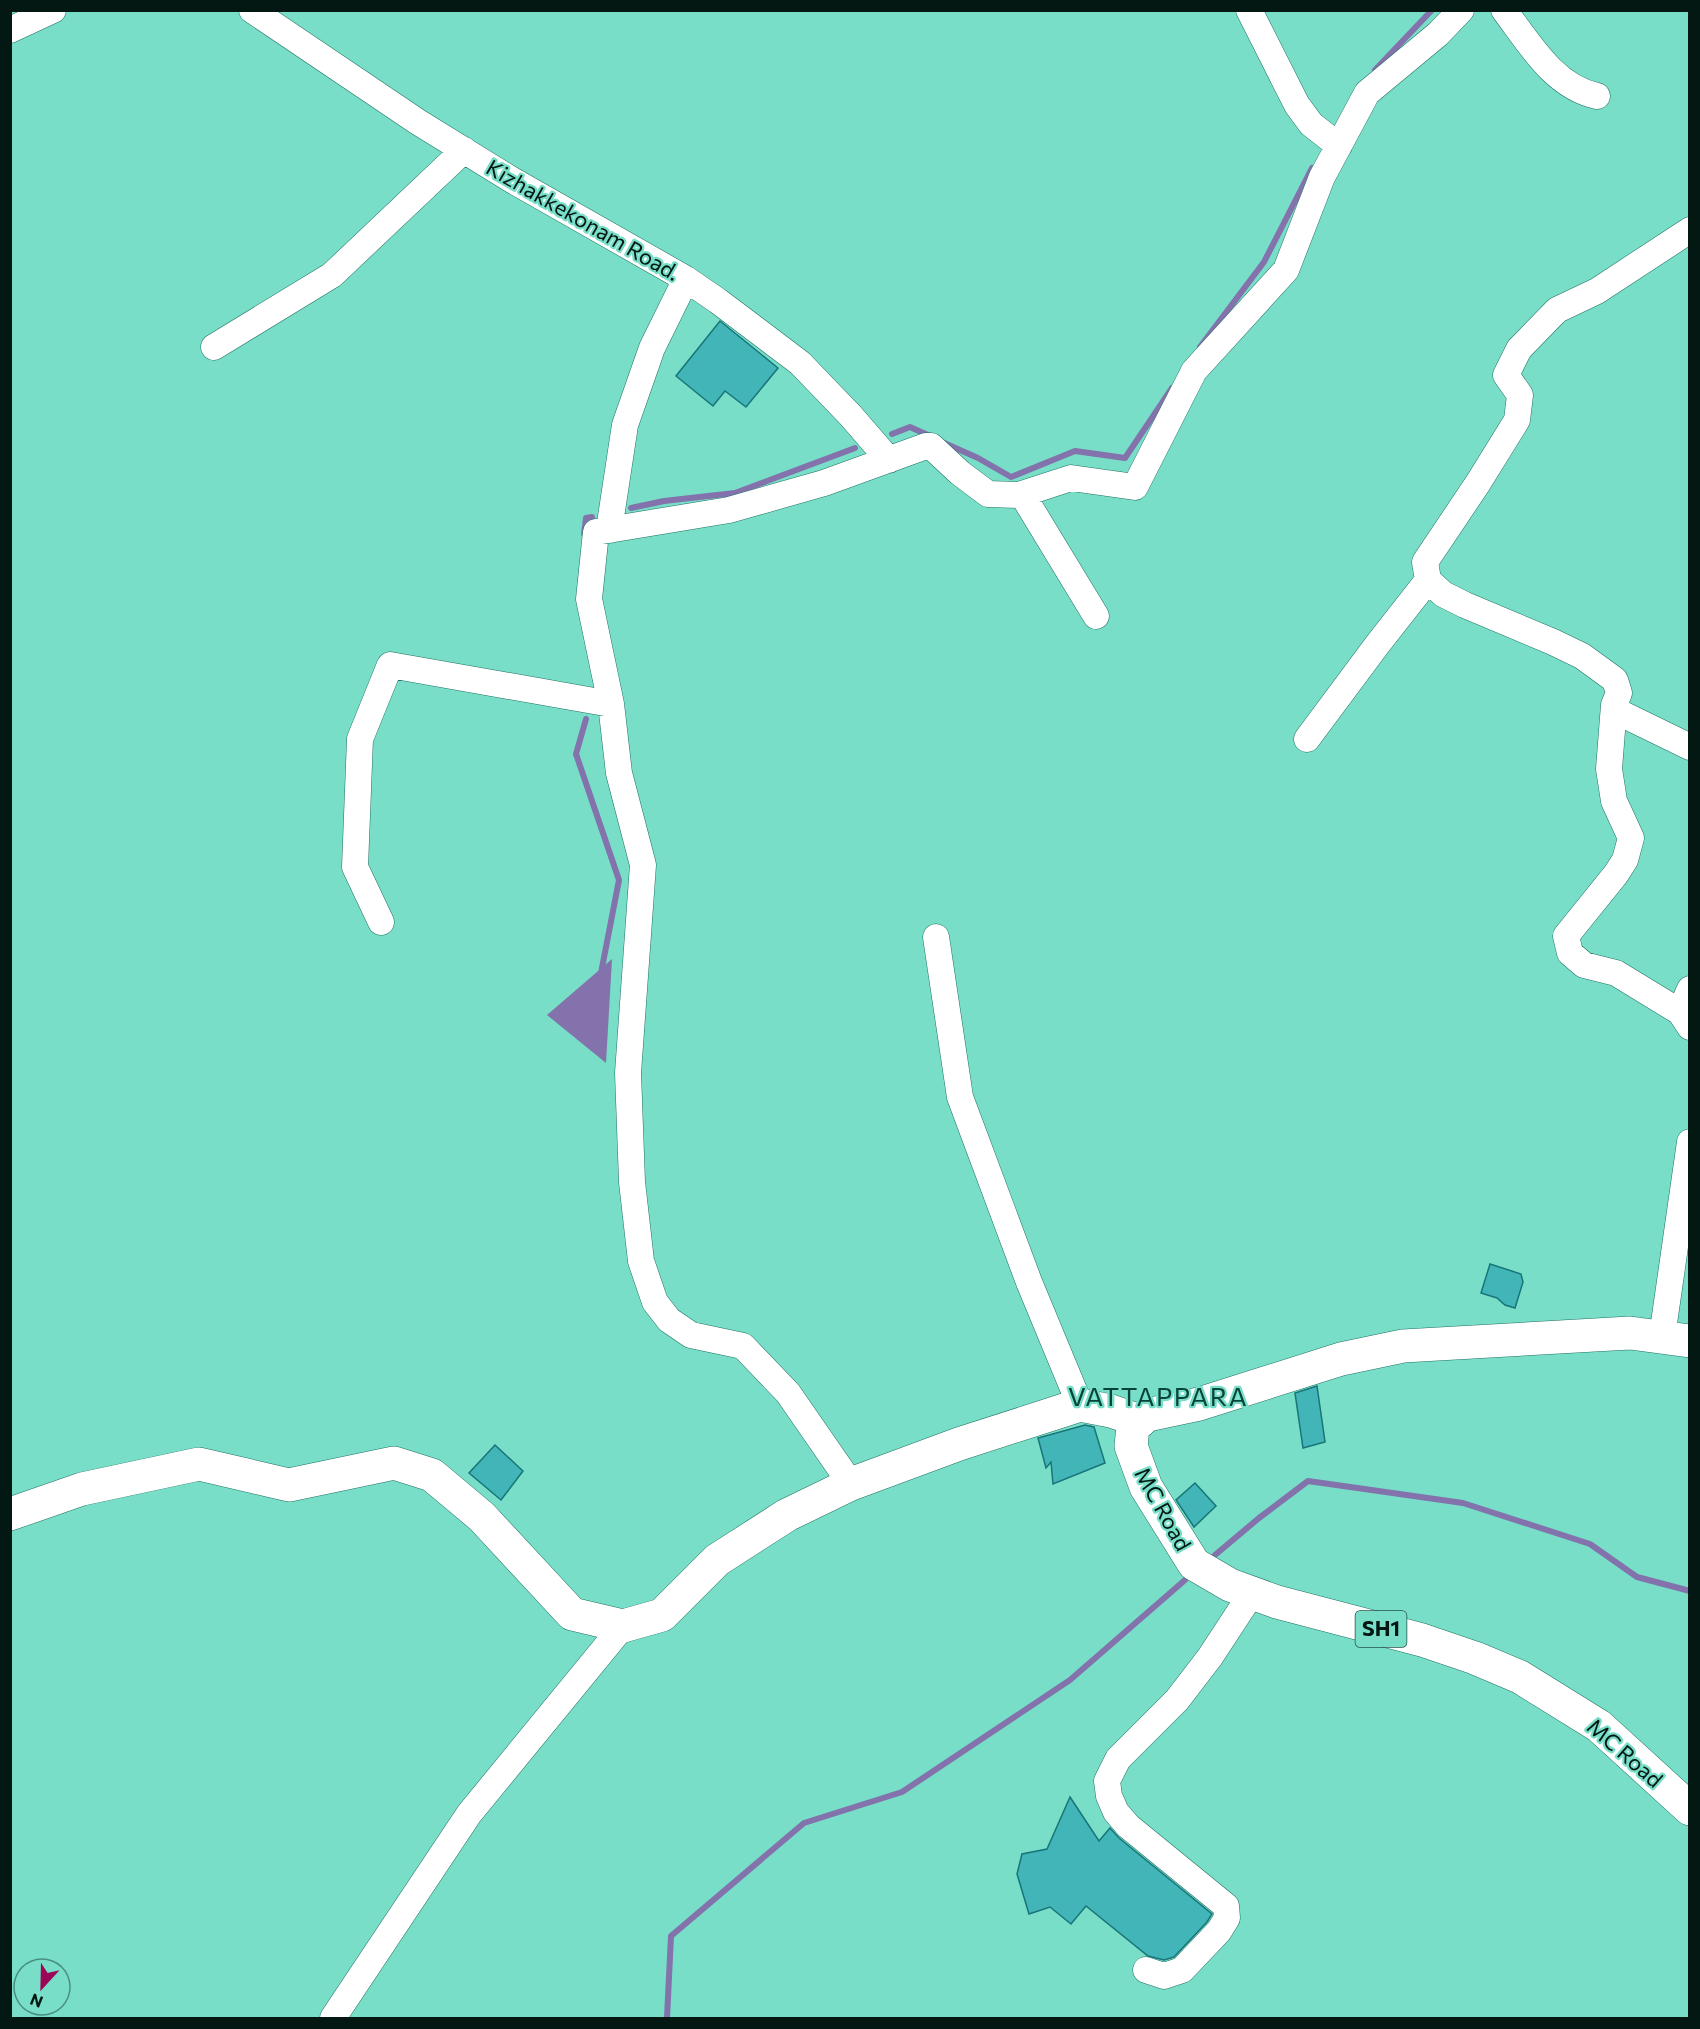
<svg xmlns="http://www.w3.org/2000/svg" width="1700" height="2029" font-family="Commissioner,sans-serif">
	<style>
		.water { fill: #8372ab }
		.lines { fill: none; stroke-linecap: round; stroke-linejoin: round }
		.stream { stroke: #8372ab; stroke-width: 6 }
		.building { fill: #42b5b8; stroke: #187578; stroke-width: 1.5 }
		.street-casing { stroke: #1f7262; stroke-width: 27 }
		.secondary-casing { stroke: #1f7262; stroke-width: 34 }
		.primary-casing { stroke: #1f7262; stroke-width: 34 }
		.street { stroke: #fff; stroke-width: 26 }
		.secondary { stroke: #fff; stroke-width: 33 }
		.primary { stroke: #fff; stroke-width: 33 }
		.labels { text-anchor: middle; stroke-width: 4.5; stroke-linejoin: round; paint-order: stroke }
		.shield { fill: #78dec8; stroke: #265349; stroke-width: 1.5 }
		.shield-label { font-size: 21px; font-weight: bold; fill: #031813 }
		.street-label { font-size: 22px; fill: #031813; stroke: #78dec8 }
		.quarter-label { font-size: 26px; letter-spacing: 1.5px; fill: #064439; stroke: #78dec8 }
	</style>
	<rect width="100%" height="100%" fill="#78dec8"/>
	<path class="water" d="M612,959l-6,104 -59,-48z"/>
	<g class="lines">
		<path class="stream" d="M1375,70l57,-60
			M1200,347l64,-85 48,-94
			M892,434l18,-7 20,9
			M942,442l36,16 33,19 64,-26 50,7 47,-70
			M631,508l33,-7 71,-8 120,-45
			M584,534l2,-16 6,-1
			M586,719l-10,35 43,126 -18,93
			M1215,1555l44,-37 49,-37 155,22 127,41 47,33 53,14
			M667,2018l4,-82 133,-113 98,-31 168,-112 115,-100"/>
	</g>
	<path class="building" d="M720,321l58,47 -32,39 -21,-16 -12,15 -37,-30z
		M1490,1264l31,10 2,8 -8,26 -10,-3 -8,-7 -16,-5z
		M1317,1386l8,56 -22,6 -8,-55z
		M1085,1425l9,2 11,36 -52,21 -2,-22 -5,6 -8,-30z
		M495,1445l28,26 -22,29 -32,-27z
		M1195,1483l21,23 -22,21 -18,-27z
		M1070,1797l29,44 11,-13 9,10 93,76 -5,8 -33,35 -10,3 -16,-4 -62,-50 -15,18 -21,-17 -21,7 -12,-40 5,-20 25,-5z"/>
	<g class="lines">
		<g class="street-casing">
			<path id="street" d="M252,10l166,112 94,58 174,99 32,22 82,62 51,53 38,44
				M1249,10l48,95 14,19 28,22
				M1504,10c25,33 50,77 93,86
				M10,30l43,-20
				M1690,230l-93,61 -40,19 -38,39 -13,26 14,20 -3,25 -39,63 -53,79 3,18 15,14 22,11 88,37 29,14 33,24 4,13 -5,12 -5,64 5,32 17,37 -6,22 -9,14 -50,62 4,17 14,12 32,8 64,39 10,15
				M214,347l118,-72 132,-125
				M1022,494l74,122
				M609,530l16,-105 27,-77 34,-69
				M1614,710l76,37
				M1307,739l70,-94 51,-65
				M381,922l-26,-55 5,-128 30,-74 221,39
				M936,937l24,160 69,185 51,123
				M1680,1012l10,-23
				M1662,1337l28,-195
				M851,1484l-63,-91 -45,-47 -52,-11 -22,-15 -14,-18 -14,-41 -9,-79 -4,-109 15,-208 -24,-92 -8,-69 -22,-105 7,-67 133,-22 95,-27 102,-37h5l29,27 28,21 31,1 52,-17 64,9 59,-116 92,-101 36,-93 45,-84 71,-59 23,-24
				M1146,1970l18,6 18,-6 37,-39 8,-13 -1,-12 -98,-80 -12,-14 -7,-16 -2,-15 11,-22 59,-59 33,-43 42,-64
				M333,2018l136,-204 154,-188"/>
		</g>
		<g class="secondary-casing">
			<path id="secondary" d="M10,1514l72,-25 117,-25 90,21 105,-22 38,12 50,42 90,97 51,12 39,-11 55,-55 70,-45 64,-31 108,-40 121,-39 31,6 29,10"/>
		</g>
		<g class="primary-casing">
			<path id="primary" d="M1690,1341l-60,-8 -227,13 -62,13 -142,45 -52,11 -14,12 -2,19 15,41 48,77 36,21 47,17 145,38 53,18 45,19 79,49 91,83"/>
		</g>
		<use href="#street" class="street"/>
		<use href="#secondary" class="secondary"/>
		<use href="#primary" class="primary"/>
	</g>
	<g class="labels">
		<rect class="shield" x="1355.5" y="1611" width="51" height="36" rx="4.5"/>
		<g class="shield-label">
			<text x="1381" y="1636">SH1</text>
		</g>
		<g class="street-label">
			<text transform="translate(583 220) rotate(30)" y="8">Kizhakkekonam Road.</text>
			<text transform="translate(1163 1509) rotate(61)" y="8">MC Road</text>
			<text transform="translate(1625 1753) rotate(41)" y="8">MC Road</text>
		</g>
		<g class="quarter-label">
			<text x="1158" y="1406">VATTAPPARA</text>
		</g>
	</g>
	<rect width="1700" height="2029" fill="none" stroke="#031813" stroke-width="24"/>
	<g transform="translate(42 1987) rotate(202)"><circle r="28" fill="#78dec8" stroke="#498f80" stroke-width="1.5"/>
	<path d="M0-4.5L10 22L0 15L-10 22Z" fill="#9b0656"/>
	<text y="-9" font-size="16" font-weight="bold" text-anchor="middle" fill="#031813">N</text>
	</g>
</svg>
